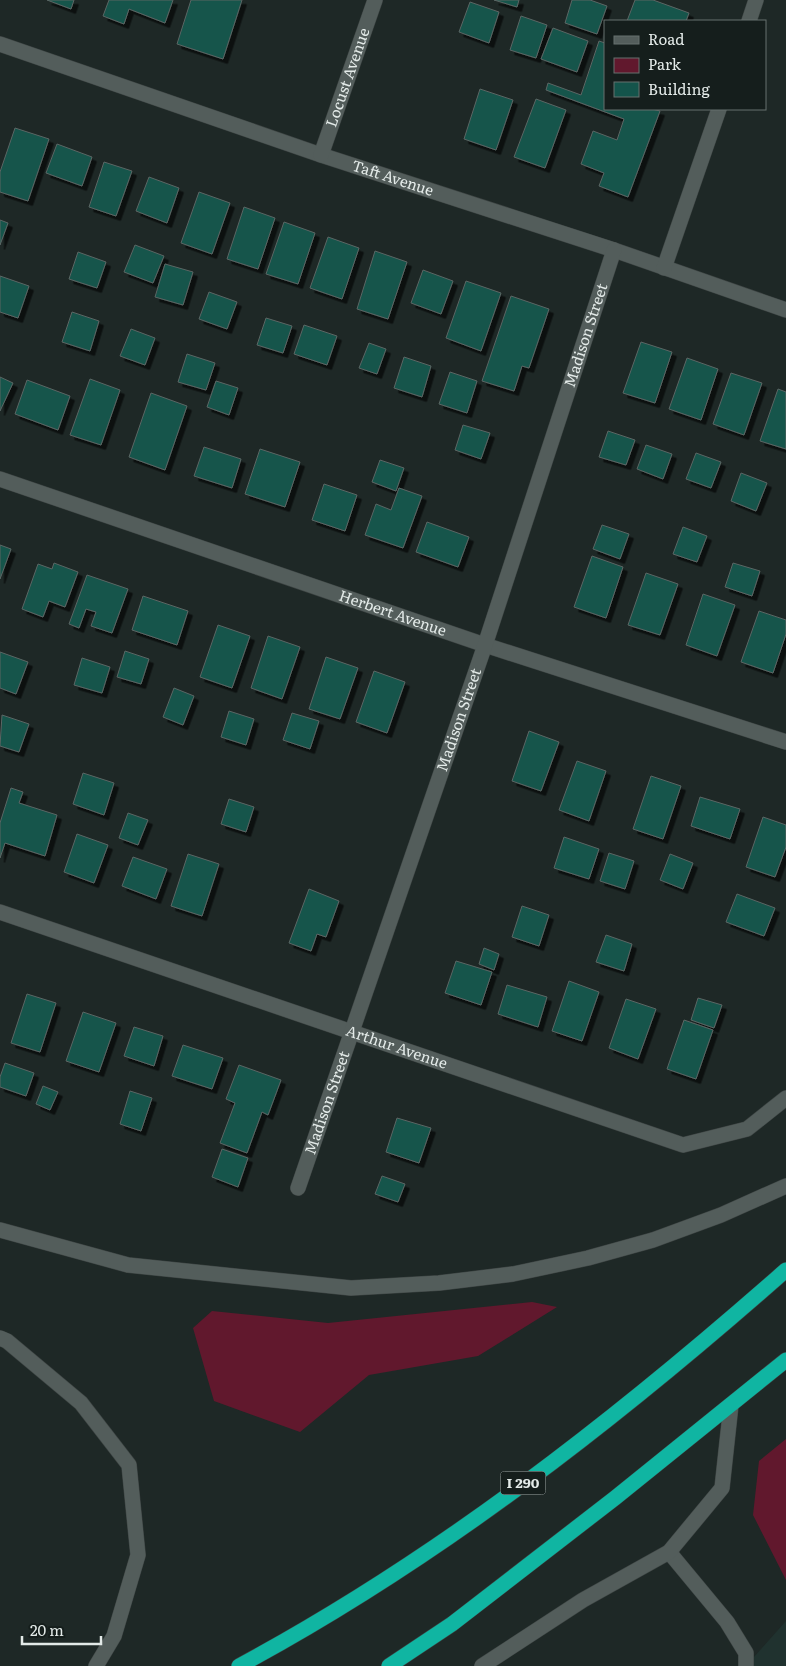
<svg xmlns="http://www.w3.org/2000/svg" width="786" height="1666" font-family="Literata,serif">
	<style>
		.built { fill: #20322f }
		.green { fill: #61182d }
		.building { fill: #14544b; stroke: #5b6664; filter: url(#shadow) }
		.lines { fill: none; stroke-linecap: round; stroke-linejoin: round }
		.minor-casing { stroke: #3d4443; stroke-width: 16 }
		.highway-casing { stroke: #3d4443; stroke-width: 16 }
		.minor { stroke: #535d5b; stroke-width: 15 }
		.highway { stroke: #10b5a2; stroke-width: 15 }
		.labels { text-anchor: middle; stroke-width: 4; stroke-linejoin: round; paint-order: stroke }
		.shield { fill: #151e1c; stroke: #a5adab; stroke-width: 1 }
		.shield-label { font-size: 14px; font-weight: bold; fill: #e3eae8 }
		.street-label { font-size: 15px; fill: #e3eae8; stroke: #151e1c }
	</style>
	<defs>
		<filter id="shadow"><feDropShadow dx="4.5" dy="4.5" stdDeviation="0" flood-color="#0009"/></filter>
	</defs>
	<rect width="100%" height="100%" fill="#1e2826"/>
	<path class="built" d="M786,1621v45h-40z"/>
	<path class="green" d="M532,1302l25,5 -79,49 -109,19 -69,57 -86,-31 -21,-73 19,-17 116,12z
		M786,1439v141l-33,-65 6,-54z"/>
	<path class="building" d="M47,0h27l-3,9z
		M109,0h64l-8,23 -36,-14 -5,15 -21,-8z
		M191,0h51l-19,59 -46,-15z
		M494,0h25l-2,7z
		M572,0h18l17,6 -10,28 -32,-11z
		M635,0h18l36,13 -3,8h-59z
		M470,2l29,10 -10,31 -30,-11z
		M521,16l26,9 -11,33 -26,-8z
		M553,28l35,13 -11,31 -36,-13z
		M599,41l6,2v66h47l8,2 -32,86 -29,-11 5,-13 -23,-9 12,-33 24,9 7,-21 -78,-29 2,-7 33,12z
		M480,89l33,11 -17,50 -32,-11z
		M536,99l30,11 -21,58 -31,-11z
		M15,128l34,11 -21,62 -28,-9v-20z
		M57,144l35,13 -10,29 -36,-13z
		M104,162l28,9 -16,45 -27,-9z
		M149,177l30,11 -12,35 -31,-12z
		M199,192l31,11 -18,51 -31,-11z
		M244,207l31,11 -17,51 -31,-10z
		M0,220l8,3 -8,22z
		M284,222l31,11 -17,51 -32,-10z
		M328,237l31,11 -17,51 -32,-11z
		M135,245l29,11 -11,27 -29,-11z
		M375,251l32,11 -19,57 -31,-10z
		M78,252l28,10 -9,26 -28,-9z
		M165,264l28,8 -10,33 -28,-8z
		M423,270l30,11 -12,33 -30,-11z
		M0,276l29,10 -11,32 -18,-6z
		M466,281l35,12 -20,58 -35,-13z
		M209,292l28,10 -10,27 -28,-10z
		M511,296l38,13 -20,59 -7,-2 -8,25 -32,-10z
		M72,312l27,9 -9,30 -28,-9z
		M266,318l26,8 -9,27 -26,-8z
		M304,325l33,11 -10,29 -33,-11z
		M131,329l24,9 -10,27 -25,-9z
		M641,342l31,10 -17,51 -32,-10z
		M369,343l17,6 -9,25 -18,-6z
		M187,354l28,9 -9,27 -28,-8z
		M404,357l27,9 -9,31 -28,-9z
		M687,358l31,11 -17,51 -32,-11z
		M450,372l27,9 -10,32 -28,-9z
		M731,373l31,10 -18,52 -31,-11z
		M0,377l13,6 -13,28z
		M90,379l30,11 -19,55 -31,-10z
		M27,380l43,16 -12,34 -43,-16z
		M216,381l22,7 -9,27 -22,-8z
		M778,389l8,3v57l-26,-8z
		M151,393l36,13 -22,64 -36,-13z
		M463,425l27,8 -9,26 -26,-9z
		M608,431l27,9 -9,25 -27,-8z
		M646,445l26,9 -9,25 -26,-10z
		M204,447l37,12 -9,29 -38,-12z
		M260,449l40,13 -15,45 -40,-13z
		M696,453l25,9 -10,26 -25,-9z
		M380,460l24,8 -8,23 -24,-9z
		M741,473l26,10 -11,28 -25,-10z
		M324,484l33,11 -12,36 -33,-11z
		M399,488l23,8 -19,52 -38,-13 11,-31 15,6z
		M427,522l42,15 -11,30 -42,-15z
		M602,525l27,9 -9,25 -27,-10z
		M683,527l24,9 -10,26 -24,-8z
		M0,545l11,4 -11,30z
		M592,556l31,11 -17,51 -32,-11z
		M54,563l24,9 -13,35 -16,-6 -6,16 -21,-8 16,-45 14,5z
		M733,563l27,8 -8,25 -27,-9z
		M646,573l32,11 -18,51 -32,-10z
		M87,575l41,14 -16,44 -21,-7 5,-14 -10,-3 -7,19 -10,-4z
		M703,594l32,11 -18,51 -31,-11z
		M143,596l45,15 -11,34 -45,-15z
		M759,611l27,9v14l-13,39 -32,-11z
		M218,625l32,11 -18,52 -32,-11z
		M268,636l32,11 -18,52 -31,-11z
		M125,651l24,8 -8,25 -24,-7z
		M0,652l28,10 -12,32 -16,-6z
		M326,657l32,11 -18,51 -31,-10z
		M82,658l28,9 -8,26 -28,-8z
		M374,671l31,11 -18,51 -31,-11z
		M174,688l20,8 -11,29 -20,-8z
		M229,711l25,8 -8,26 -25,-8z
		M292,713l27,8 -9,28 -27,-9z
		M2,715l27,9 -10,28 -19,-6z
		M529,731l30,11 -18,49 -29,-10z
		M577,761l29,10 -17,50 -30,-11z
		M83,773l31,10 -10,32 -31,-11z
		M651,776l30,10 -18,53 -30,-10z
		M11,788l12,4 -4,11 38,12 -12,41 -40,-13 -5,15v-35z
		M700,797l40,12 -10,30 -39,-13z
		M229,799l25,8 -8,25 -25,-8z
		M128,813l20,7 -10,25 -19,-7z
		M763,817l23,8v22l-11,30 -29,-10z
		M77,834l31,11 -14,38 -30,-11z
		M564,837l35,12 -10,30 -35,-11z
		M609,853l25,8 -9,28 -25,-8z
		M188,854l31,10 -17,52 -31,-10z
		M670,854l23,9 -10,26 -23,-9z
		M133,857l34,12 -11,30 -34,-13z
		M309,889l30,12 -13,36 -9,-3 -6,17 -22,-8z
		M737,894l38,14 -11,28 -38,-14z
		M522,906l27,9 -10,31 -27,-9z
		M606,935l26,9 -8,27 -28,-9z
		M484,948l15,6 -5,16 -15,-6z
		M456,961l36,11 -11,33 -36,-12z
		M569,981l30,11 -17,49 -30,-10z
		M507,985l40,12 -9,30 -40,-13z
		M27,994l29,9 -16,49 -29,-9z
		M698,998l24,7 -8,23 -23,-8z
		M626,999l30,10 -18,50 -29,-11z
		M83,1012l33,11 -17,49 -33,-11z
		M684,1020l29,10 -17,49 -29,-10z
		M134,1027l29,9 -9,30 -30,-10z
		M183,1045l40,13 -11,31 -40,-13z
		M5,1063l29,10 -8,23 -26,-9v-10z
		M239,1065l42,15 -13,35 -6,-3 -15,41 -27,-10 15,-40 -9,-4z
		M43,1086l15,6 -8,18 -14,-6z
		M130,1091l22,7 -11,33 -21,-7z
		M397,1118l34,10 -12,35 -33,-11z
		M222,1149l26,9 -10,29 -26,-10z
		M382,1176l23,8 -7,18 -23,-8z"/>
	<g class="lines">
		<g class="minor-casing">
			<g id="minor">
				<path d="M749,21l7,-21"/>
				<path id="s1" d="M0,44l321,111 293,95 172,60"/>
				<path id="s2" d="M321,155l54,-155"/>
				<path d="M664,268l55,-159"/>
				<path id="s3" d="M0,479l485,166 301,97"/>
				<path id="s4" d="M0,912l683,233 64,-16 39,-31"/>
				<path id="s5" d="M298,1188l187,-543 129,-395"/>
				<path d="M0,1230l128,35 223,23 88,-5 74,-9 75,-16 65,-18 68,-25 65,-29"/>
				<path d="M0,1338l7,3 74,62 48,62 9,90 -24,81 -18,30"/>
				<path d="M669,1552l58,70 19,31v13"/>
				<path d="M482,1666l101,-66 86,-48 53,-64 9,-83"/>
			</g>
		</g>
		<g class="highway-casing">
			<path id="highway" d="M239,1666c199,-107 378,-247 547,-396
				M389,1666l63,-42 163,-126 171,-138"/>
		</g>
		<use href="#minor" class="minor"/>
		<use href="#highway" class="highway"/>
	</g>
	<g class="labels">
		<rect class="shield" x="500.5" y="1471.5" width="45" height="23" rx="4"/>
		<g class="shield-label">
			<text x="523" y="1488">I 290</text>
		</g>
		<g class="street-label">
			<text dy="5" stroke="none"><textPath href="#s2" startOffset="82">Locust Avenue</textPath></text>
			<text dy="5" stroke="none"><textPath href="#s1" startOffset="415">Taft Avenue</textPath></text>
			<text dy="5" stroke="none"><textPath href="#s5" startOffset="900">Madison Street</textPath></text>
			<text dy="5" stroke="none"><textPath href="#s3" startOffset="415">Herbert Avenue</textPath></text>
			<text dy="5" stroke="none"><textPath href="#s5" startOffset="495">Madison Street</textPath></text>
			<text dy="5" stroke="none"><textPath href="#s4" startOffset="419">Arthur Avenue</textPath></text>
			<text dy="5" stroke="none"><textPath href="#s5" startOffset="90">Madison Street</textPath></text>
		</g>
	</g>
	<rect x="604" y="20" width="162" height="90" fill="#151e1c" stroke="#67706e"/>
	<rect x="614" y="36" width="25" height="8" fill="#535d5b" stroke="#67706e"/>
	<text x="648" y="45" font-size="15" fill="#e3eae8">Road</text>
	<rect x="614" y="58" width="25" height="15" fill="#61182d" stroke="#67706e"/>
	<text x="648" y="70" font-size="15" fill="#e3eae8">Park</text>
	<rect x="614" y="82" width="25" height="15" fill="#14544b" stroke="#67706e"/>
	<text x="648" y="95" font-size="15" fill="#e3eae8">Building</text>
	<path d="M22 1636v8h79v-8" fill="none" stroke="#e3eae8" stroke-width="2.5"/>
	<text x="30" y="1636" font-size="15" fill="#e3eae8" stroke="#151e1c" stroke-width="4" paint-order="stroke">20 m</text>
</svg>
